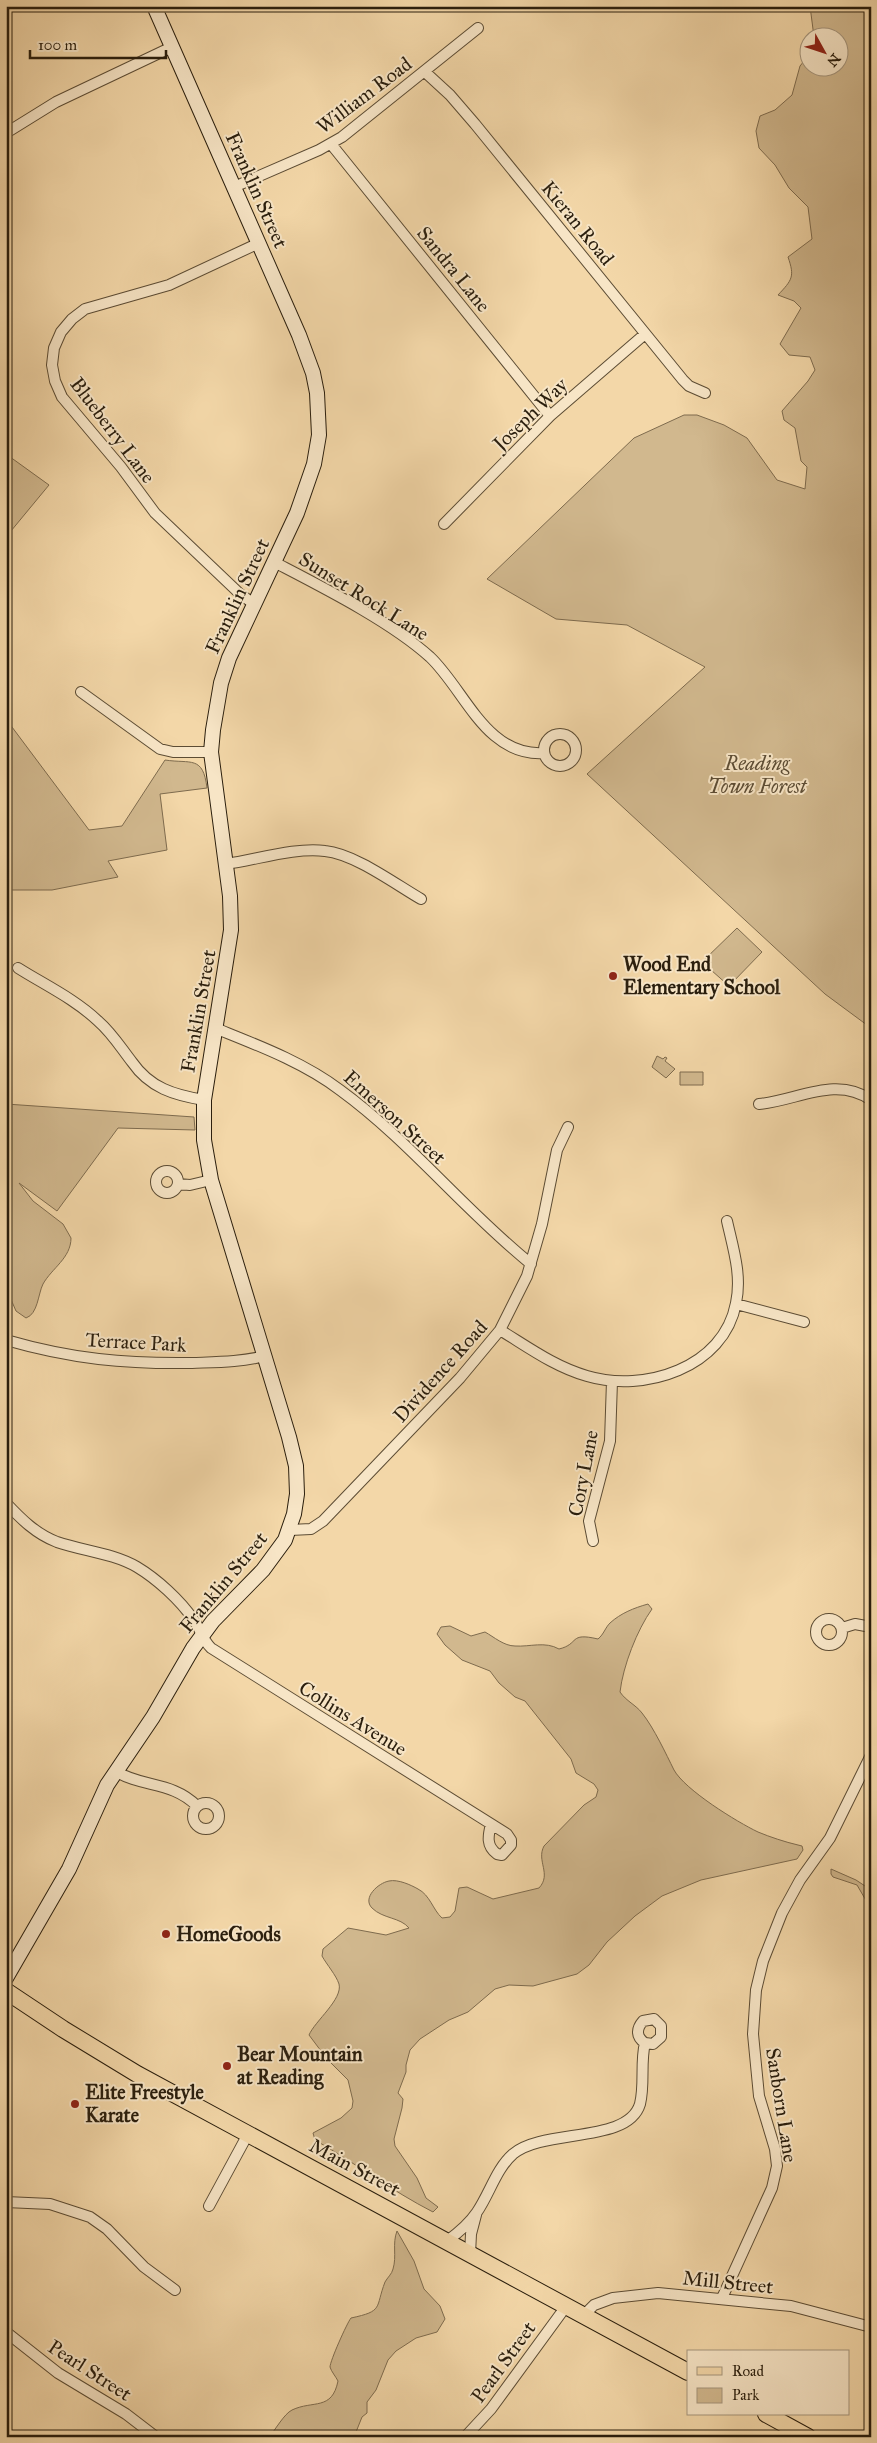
<svg xmlns="http://www.w3.org/2000/svg" width="877" height="2443" font-family="'IM FELL Great Primer',serif">
	<style>
		.green { fill: #d1b88e; stroke: #7e6b4e }
		.lines { fill: none; stroke-linecap: round; stroke-linejoin: round }
		.street-casing { stroke: #5c4c34; stroke-width: 12 }
		.secondary-casing { stroke: #2a1e0d; stroke-width: 16 }
		.primary-casing { stroke: #2a1e0d; stroke-width: 18 }
		.street { stroke: #f7e5c6; stroke-width: 10 }
		.secondary { stroke: #f7e5c6; stroke-width: 14 }
		.primary { stroke: #f3d7a8; stroke-width: 16 }
		.poi-dot { fill: #8f2418; stroke: #f7e5c6; stroke-width: 2 }
		.labels { text-anchor: middle; stroke-width: 4; stroke-linejoin: round; paint-order: stroke }
		.street-label { font-size: 20px; fill: #2a1e0d; stroke: #f7e5c6 }
		.park-label { font-size: 20px; font-style: italic; fill: #5c4c34; stroke: #f7e5c6 }
		.poi-label { font-size: 20px; font-weight: bold; fill: #2a1e0d; stroke: #f7e5c6; text-anchor: start }
	</style>
	<rect width="100%" height="100%" fill="#f3d7a8"/>
	<filter id="stains"><feTurbulence type="fractalNoise" baseFrequency=".004" numOctaves="4"/><feColorMatrix values="0 0 0 0 .2 0 0 0 0 .09 0 0 0 0 .02 0 0 0 .5 -.17"/></filter>
	<radialGradient id="worn" r=".72"><stop offset=".6" stop-color="#630" stop-opacity="0"/><stop offset="1" stop-color="#630" stop-opacity=".3"/></radialGradient>
	<path class="green" d="M810,6h61v1022l-46,-34 -238,-220 118,-107 -78,-42 -71,-6 -69,-40 147,-141 50,-23h13l27,10 23,13 30,42 28,9 2,-22 -6,-6 -6,-33 -11,-8 -2,-9 26,-30 7,-11 -5,-13 -21,-2 -9,-11 21,-36 -7,-7 -16,-6c14,-15 17,-18 10,-38l24,-18 -4,-32 -19,-19 -14,-23 -16,-17 -3,-17 4,-15 15,-6 17,-15 8,-29 9,-11 1,13h30v-30l-26,-1z
		M6,454l43,31 -43,52z
		M6,719l83,111 33,-4 43,-66c26,4 38,-5 42,28l-47,6 7,56 -59,11 10,16 -66,13h-46z
		M737,928l25,24 -33,34 -27,-24z
		M657,1056l6,3 2,-2 2,1 -2,3 10,8 -9,9 -14,-11z
		M680,1072h23v13h-23z
		M6,1104l188,13 1,13 -77,-2 -61,83 -38,-28 14,18 30,23 8,14c0,20 -19,30 -28,46 -5,10 -5,30 -17,34l-10,-7 -10,-23z
		M648,1604l4,5c-15,21 -29,57 -32,83 6,9 16,13 22,21 12,15 24,41 32,57 11,20 63,52 84,62 12,5 27,10 40,13l4,1 1,4 -6,9 -96,21 -39,16 -27,20 -28,26 -18,23 -12,9 -44,12 -24,-1 -14,4 -27,23 -19,8 -29,19 -10,11 -4,15v7l-8,21 5,6 -1,9 -8,31 1,7 22,32 9,20 12,9 -5,5c-41,-21 -78,-49 -118,-72l-2,-7 28,-15 11,-10 1,-7 -5,-21 -21,-21 -18,-24c6,-14 34,-36 30,-51 -3,-9 -12,-19 -17,-28l1,-7 25,-21 38,7 23,-7c-9,-11 -26,-9 -37,-20 -10,-10 6,-25 17,-27 9,-2 22,4 29,8 12,6 15,21 24,29l8,-1 5,-6 4,-23 8,-1 26,12 46,-11c13,-14 -3,-27 5,-42l40,-41 12,-8 2,-7 -4,-6 -18,-11 -5,-14 -46,-58 -10,-4 -16,-14 -9,-12 -28,-11 -17,-15 -8,-11 4,-7 9,-1 21,10 14,-4c9,5 19,14 30,14 15,1 30,-5 44,3 21,-5 9,-17 39,-10 6,-5 7,-11 12,-16 11,-10 24,-15 38,-19z
		M831,1869l25,11 15,10v19l-14,-24 -24,-8 -2,-3z
		M397,2231l17,30 10,28 16,17 5,13 -8,13 -21,6 -20,13 -8,9 -12,30 -9,12v11l-5,4 -8,20h-85c7,-8 15,-23 23,-27 21,-10 40,1 46,-29 -2,-4 -7,-10 -8,-14 0,-6 17,-44 21,-49 33,-7 24,-10 34,-36 2,-4 7,-8 8,-13 4,-13 -1,-25 4,-38z"/>
	<g class="lines">
		<g class="street-casing">
			<path id="street" d="M425,72l25,23 25,29 208,256 6,6 16,7
				M6,133l50,-31 116,-55
				M331,144l219,272
				M234,187l85,-37 23,-13 136,-109
				M444,524l106,-108 95,-82
				M274,562c48,25 116,59 156,95 35,33 56,100 114,96
				M254,604l-14,-10 -85,-81 -34,-46 -59,-70 -7,-16 -3,-16 2,-17 7,-16 11,-13 13,-10 84,-24 90,-42
				M81,692l79,57 13,3h38
				M544 750a16 16 0 1 1 32 0a16 16 0 1 1-32 0Z
				M226,864c30,-4 69,-17 99,-13 30,3 70,33 96,48
				M18,968c27,17 57,31 80,53 14,12 23,27 34,41 18,26 42,33 72,38
				M215,1028c42,17 88,34 125,62 70,51 124,120 191,174
				M759,1104c37,-3 77,-29 112,-4
				M156 1182a11 11 0 1 1 22 0a11 11 0 1 1-22 0Z
				M178,1184l12,1 21,-5
				M736,1304l68,18
				M500,1330c28,17 55,37 87,46 57,17 137,-8 149,-73 6,-28 -3,-55 -9,-82
				M6,1340c66,19 119,24 186,23 25,-1 49,-1 73,-7
				M6,1503c15,16 30,31 51,39 26,9 56,11 80,25 20,12 43,33 56,52 8,10 8,19 18,29l296,186 4,6v5l-9,10 -5,-1c-11,-8 -9,-18 -6,-30
				M290,1530l21,-1 12,-8 137,-143 40,-48 27,-54 15,-52 15,-74 11,-23
				M593,1541l-4,-20 21,-80 2,-60
				M816 1632a13 13 0 1 1 26 0a13 13 0 1 1-26 0Z
				M842,1628l13,-4 16,3
				M115,1771c28,17 57,10 82,35
				M193 1816a13 13 0 1 1 26 0a13 13 0 1 1-26 0Z
				M6,2202l44,2 40,13 17,12 37,38 31,23
				M209,2206l39,-72
				M447,2241c11,-8 22,-17 30,-29 13,-19 19,-43 36,-58 31,-26 115,-10 127,-50 5,-20 0,-41 5,-61 -9,-6 -9,-14 -2,-22l11,-2 7,7v11l-8,7 -8,-1
				M470,2254l1,-20 5,-19
				M722,2298l50,-110 5,-22 -2,-17 -16,-53 -6,-62 3,-44 7,-29 19,-48 18,-33 30,-42 41,-83
				M584,2315l10,-10 19,-7 45,-5 133,13 80,21
				M6,2332l52,41 68,41 30,23
				M465,2437l26,-28 76,-104"/>
		</g>
		<g class="secondary-casing">
			<path id="secondary" d="M6,1978l63,-109 38,-84 46,-68 40,-69 20,-27 50,-51 22,-30 9,-26 3,-20 -1,-28 -7,-29 -78,-257 -7,-40v-40l27,-170 -1,-34 -19,-144 2,-22 8,-47 8,-25 68,-145 17,-49 5,-29 -2,-42 -4,-20 -14,-38 -145,-329"/>
		</g>
		<g class="primary-casing">
			<path id="primary" d="M6,1991l57,38 74,45 551,298
				M766,2414l42,23"/>
		</g>
		<use href="#street" class="street"/>
		<use href="#secondary" class="secondary"/>
		<use href="#primary" class="primary"/>
	</g>
	<g class="poi-dot">
		<circle cx="613" cy="976" r="5"/>
		<circle cx="166" cy="1934" r="5"/>
		<circle cx="227" cy="2066" r="5"/>
		<circle cx="75" cy="2104" r="5"/>
	</g>
	<g class="labels">
		<g class="street-label">
			<text transform="translate(364 95) rotate(-37)" y="7">William Road</text>
			<text transform="translate(257 190) rotate(66)" y="7">Franklin Street</text>
			<text transform="translate(578 223) rotate(51)" y="7">Kieran Road</text>
			<text transform="translate(454 269) rotate(51)" y="7">Sandra Lane</text>
			<text transform="translate(530 414) rotate(-44)" y="7">Joseph Way</text>
			<text transform="translate(113 430) rotate(53)" y="7">Blueberry Lane</text>
			<text transform="translate(237 596) rotate(-65)" y="7">Franklin Street</text>
			<text transform="translate(364 596) rotate(32)" y="7">Sunset Rock Lane</text>
			<text transform="translate(198 1011) rotate(-80)" y="7">Franklin Street</text>
			<text transform="translate(395 1117) rotate(42)" y="7">Emerson Street</text>
			<text transform="translate(136 1342) rotate(3)" y="7">Terrace Park</text>
			<text transform="translate(440 1371) rotate(-48)" y="7">Dividence Road</text>
			<text transform="translate(583 1473) rotate(-79)" y="7">Cory Lane</text>
			<text transform="translate(223 1582) rotate(-50)" y="7">Franklin Street</text>
			<text transform="translate(353 1718) rotate(32)" y="7">Collins Avenue</text>
			<text transform="translate(782 2105) rotate(81)" y="7">Sanborn Lane</text>
			<text transform="translate(355 2167) rotate(28)" y="7">Main Street</text>
			<text transform="translate(728 2282) rotate(6)" y="7">Mill Street</text>
			<text transform="translate(503 2362) rotate(-54)" y="7">Pearl Street</text>
			<text transform="translate(90 2370) rotate(33)" y="7">Pearl Street</text>
		</g>
		<g class="park-label">
			<text x="757" y="770">Reading<tspan x="757" dy="23">Town Forest</tspan></text>
		</g>
		<g class="poi-label">
			<text x="623" y="971">Wood End<tspan x="623" dy="23">Elementary School</tspan></text>
			<text x="176" y="1941">HomeGoods</text>
			<text x="237" y="2061">Bear Mountain<tspan x="237" dy="23">at Reading</tspan></text>
			<text x="85" y="2099">Elite Freestyle<tspan x="85" dy="23">Karate</tspan></text>
		</g>
	</g>
	<rect width="877" height="2443" fill="none" stroke="#f3d7a8" stroke-width="25"/>
	<rect x="8" y="8" width="862" height="2428" fill="none" stroke="#2a1e0d" stroke-width="2.5"/>
	<rect x="12" y="12" width="852" height="2418" fill="none" stroke="#2a1e0d"/>
	<rect x="687" y="2350" width="162" height="65" fill="#f7e5c6" stroke="#a5957c"/>
	<rect x="697" y="2367" width="25" height="8" fill="#f3d7a8" stroke="#a5957c"/>
	<text x="732" y="2376" font-size="15" fill="#2a1e0d">Road</text>
	<rect x="697" y="2388" width="25" height="15" fill="#d1b88e" stroke="#a5957c"/>
	<text x="732" y="2400" font-size="15" fill="#2a1e0d">Park</text>
	<g transform="translate(824 52) rotate(130)"><circle r="24" fill="#f7e5c6" stroke="#a5957c"/>
	<path d="M0-4L9 19L0 12L-9 19Z" fill="#8f2418"/>
	<text y="-8" font-size="14" font-weight="bold" text-anchor="middle" fill="#2a1e0d">N</text>
	</g>
	<path d="M30 50v8h136v-8" fill="none" stroke="#2a1e0d" stroke-width="2.5"/>
	<text x="38" y="50" font-size="15" fill="#2a1e0d" stroke="#f7e5c6" stroke-width="4" paint-order="stroke">100 m</text>
	<rect width="100%" height="100%" filter="url(#stains)"/>
	<rect width="100%" height="100%" fill="url(#worn)"/>
</svg>
